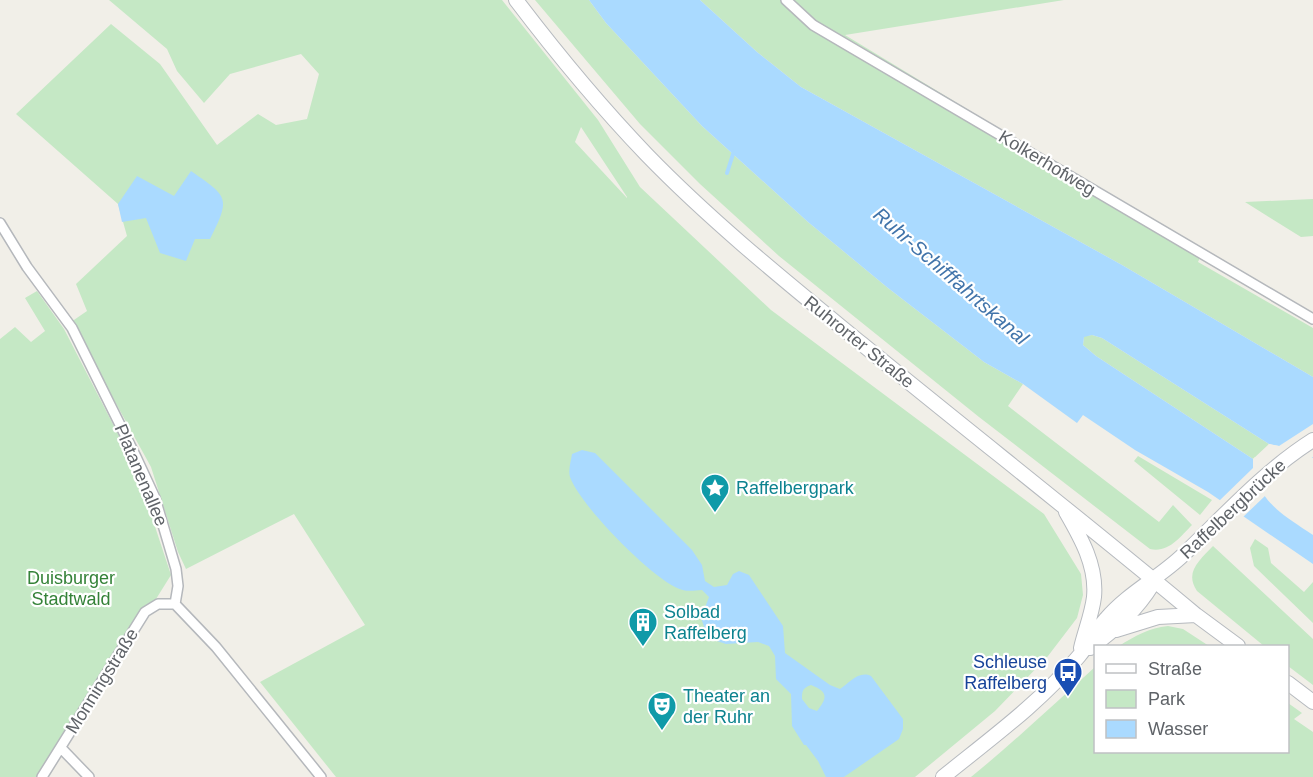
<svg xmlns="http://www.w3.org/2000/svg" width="1313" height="777" font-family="Helvetica,sans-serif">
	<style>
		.green { fill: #c5e8c5; fill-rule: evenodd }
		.water { fill: #aadaff; fill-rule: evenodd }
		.pier { fill: #f1efe8 }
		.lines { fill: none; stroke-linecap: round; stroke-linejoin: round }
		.stream { stroke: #aadaff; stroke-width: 4 }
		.street-casing { stroke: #b5b8bc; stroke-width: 12 }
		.secondary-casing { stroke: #b6babf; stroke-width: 16 }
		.street { stroke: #fff; stroke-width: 9 }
		.secondary { stroke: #fff; stroke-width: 14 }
		.labels { text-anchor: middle; stroke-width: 4.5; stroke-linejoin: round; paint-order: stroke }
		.street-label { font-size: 18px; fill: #5f6368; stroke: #fff }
		.culture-label { font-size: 18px; fill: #0d838f; stroke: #fff; text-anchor: start }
		.park-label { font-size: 18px; fill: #348238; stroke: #fff }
		.transit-label { font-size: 18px; fill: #164399; stroke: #fff; text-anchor: end }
		.water-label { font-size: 20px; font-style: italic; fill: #4174aa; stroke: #fff }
	</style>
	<rect width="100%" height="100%" fill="#f1efe8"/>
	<path class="green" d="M109,0h393l96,120 42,67 131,123 273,204 37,60 2,21 -6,23 -29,38 -53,55 -80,66h-579l-76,-95 105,-57 -71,-111 -108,55 -8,-17 -27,-85 -80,-145 16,-11 -11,-27 51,-48 -9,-32 -102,-90 95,-90 49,40 57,81 41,-31 18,11 31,-6 12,-45 -18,-20 -71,20 -26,29 -27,-32 -10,-22zM581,127l46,70v1l-52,-56z
		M535,0h54l17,23 96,103 106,96 80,66 96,74 39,22 -15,22 151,116 14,-17 19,20c-12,12 -23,28 -42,24l-171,-132 -200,-161 -79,-72 -60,-60z
		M700,0h364l-219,35 300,182 59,32 -6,13 115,66v49l-191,-112 -321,-178 -44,-35z
		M1313,199v37l-12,1 -56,-35z
		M37,291l27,38 72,140 35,106 -15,24 -15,11 -104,167h-37v-438l15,-12 16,15 14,-11 -20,-33z
		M1092,335l10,3 167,106 -16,15 -157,-103 -13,-11 1,-9z
		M1138,456l74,44 -12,15 -66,-54z
		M1255,539l13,9 3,15 33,29 9,-10v41l-59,-57 -4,-18z
		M1213,546l100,93v46l-25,-19v-20h-24l-67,-55c-13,-19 3,-31 16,-45z
		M1168,626l15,3 26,17h-90c16,-10 30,-18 49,-20z
		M1095,667l1,85h192v-49l14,10 -8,6 19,13v45h-342c43,-35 83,-73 124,-110z"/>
	<path class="water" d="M589,0h111l57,52 44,35 321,178 191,112v81l-34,-12 -10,-2 -167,-106 -10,-3 -8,2 -1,8 13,11 157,103c2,42 29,55 60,76v29l-105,-72 -73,-42 -52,-35 -6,8 -54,-39 -39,-22 -96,-74 -80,-66 -106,-96 -96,-103z
		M191,171c37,26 40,26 19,68h-15l-9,22 -26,-8 -14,-35 -24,4 -4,-18 19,-28 37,20z
		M582,450l13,3 97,97 10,15 3,16 9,6 13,-2 6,-11 6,-3 10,4 34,51 2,27 45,32 10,4c9,-6 19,-19 31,-13l32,43v10l-4,10 -55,38h-18l-8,-16 -12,-16h-2l-12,-19 -1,-32 -15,-15 -1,-23 -6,-10 -11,-4 -32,2 -18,-6 -7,-20 8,-21 -7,-7c-11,1 -18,2 -27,-3 -28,-14 -95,-82 -105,-110 -2,-7 1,-16 2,-23zM811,685c18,7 16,13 6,26l-8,-3 -7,-9c0,-9 1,-11 9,-14z"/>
	<path class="pier" d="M1313,424v33l-5,3 -41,-13 2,-3 10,2z
		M1255,457l1,11 10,27 -24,23 -24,-16 35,-34v-9z"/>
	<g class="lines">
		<path class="stream" d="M727,173l7,-22"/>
		<g class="street-casing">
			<path id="street" d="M786,0l27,25 500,294
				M0,223l27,44 45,61 64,129 19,41 21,71 2,17 -3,18
				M175,604l41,43 105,130
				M61,748l28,29
				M42,777l103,-165 13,-8h17"/>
		</g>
		<g class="secondary-casing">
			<path id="secondary" d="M516,0c41,54 84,106 131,155 67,69 142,129 215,189 111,91 224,179 334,271l42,31
				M1066,512c15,26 31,54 28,85 -2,17 -9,34 -13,51
				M1116,630l42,-13 38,-2
				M1090,648c25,-18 46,-37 62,-63
				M1288,683l25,19
				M943,777c47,-38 98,-75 136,-121 10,-12 17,-26 27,-37 22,-26 53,-41 77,-64 42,-40 81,-84 130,-115"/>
		</g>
		<use href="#street" class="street"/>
		<use href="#secondary" class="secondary"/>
	</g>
	<defs>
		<g id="sight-pin" transform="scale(1.5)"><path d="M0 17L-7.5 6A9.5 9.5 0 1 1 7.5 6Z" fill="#0f9aa8" stroke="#fff"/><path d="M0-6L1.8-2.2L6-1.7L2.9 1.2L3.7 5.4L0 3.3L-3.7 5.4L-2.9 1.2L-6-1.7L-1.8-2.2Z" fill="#fff"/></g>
		<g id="building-pin" transform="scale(1.5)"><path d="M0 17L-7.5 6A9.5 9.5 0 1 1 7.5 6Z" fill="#0f9aa8" stroke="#fff"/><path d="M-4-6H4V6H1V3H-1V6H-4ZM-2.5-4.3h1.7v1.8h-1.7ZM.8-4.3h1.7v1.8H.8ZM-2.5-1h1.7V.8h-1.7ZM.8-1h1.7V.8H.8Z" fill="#fff"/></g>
		<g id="bus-pin" transform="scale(1.5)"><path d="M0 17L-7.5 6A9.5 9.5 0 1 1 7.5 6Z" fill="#1a4fb4" stroke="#fff"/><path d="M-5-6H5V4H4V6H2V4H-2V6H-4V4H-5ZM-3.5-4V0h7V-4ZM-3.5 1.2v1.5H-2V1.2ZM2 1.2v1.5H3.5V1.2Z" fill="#fff"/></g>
		<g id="theatre-pin" transform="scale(1.5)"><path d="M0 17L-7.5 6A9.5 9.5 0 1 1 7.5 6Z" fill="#0f9aa8" stroke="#fff"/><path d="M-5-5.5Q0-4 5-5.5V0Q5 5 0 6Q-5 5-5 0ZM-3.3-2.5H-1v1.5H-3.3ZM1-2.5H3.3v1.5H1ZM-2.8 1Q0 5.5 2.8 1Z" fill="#fff"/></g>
	</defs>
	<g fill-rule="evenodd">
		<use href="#sight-pin" x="715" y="488"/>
		<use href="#building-pin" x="643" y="622"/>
		<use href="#bus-pin" x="1068" y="672"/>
		<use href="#theatre-pin" x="662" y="706"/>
	</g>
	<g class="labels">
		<g class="street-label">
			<text transform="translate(1047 163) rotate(31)" y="6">Kolkerhofweg</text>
			<text transform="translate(859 342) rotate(39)" y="6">Ruhrorter Straße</text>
			<text transform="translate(141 475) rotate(67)" y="6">Platanenallee</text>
			<text transform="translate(1233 509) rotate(-43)" y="6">Raffelbergbrücke</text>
			<text transform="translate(102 681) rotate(-58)" y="6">Monningstraße</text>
		</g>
		<g class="culture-label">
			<text x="736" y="494">Raffelbergpark</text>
			<text x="664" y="618">Solbad<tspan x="664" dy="21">Raffelberg</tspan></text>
			<text x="683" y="702">Theater an<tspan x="683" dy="21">der Ruhr</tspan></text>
		</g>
		<g class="park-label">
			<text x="71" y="584">Duisburger<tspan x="71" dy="21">Stadtwald</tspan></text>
		</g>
		<g class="transit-label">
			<text x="1047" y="668">Schleuse<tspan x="1047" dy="21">Raffelberg</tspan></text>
		</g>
		<g class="water-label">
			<text transform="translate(951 276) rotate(41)" y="7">Ruhr-Schifffahrtskanal</text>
		</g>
	</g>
	<rect x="1094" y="645" width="195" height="108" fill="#ffffff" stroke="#bfc1c3" stroke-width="1.5"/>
	<rect x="1106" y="664" width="30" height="9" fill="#ffffff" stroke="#bfc1c3" stroke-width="1.5"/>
	<text x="1148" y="675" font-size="18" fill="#5f6368">Straße</text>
	<rect x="1106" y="690" width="30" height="18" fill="#c5e8c5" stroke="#bfc1c3" stroke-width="1.5"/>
	<text x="1148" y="705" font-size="18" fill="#5f6368">Park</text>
	<rect x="1106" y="720" width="30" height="18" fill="#aadaff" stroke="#bfc1c3" stroke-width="1.5"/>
	<text x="1148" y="735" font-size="18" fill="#5f6368">Wasser</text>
</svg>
